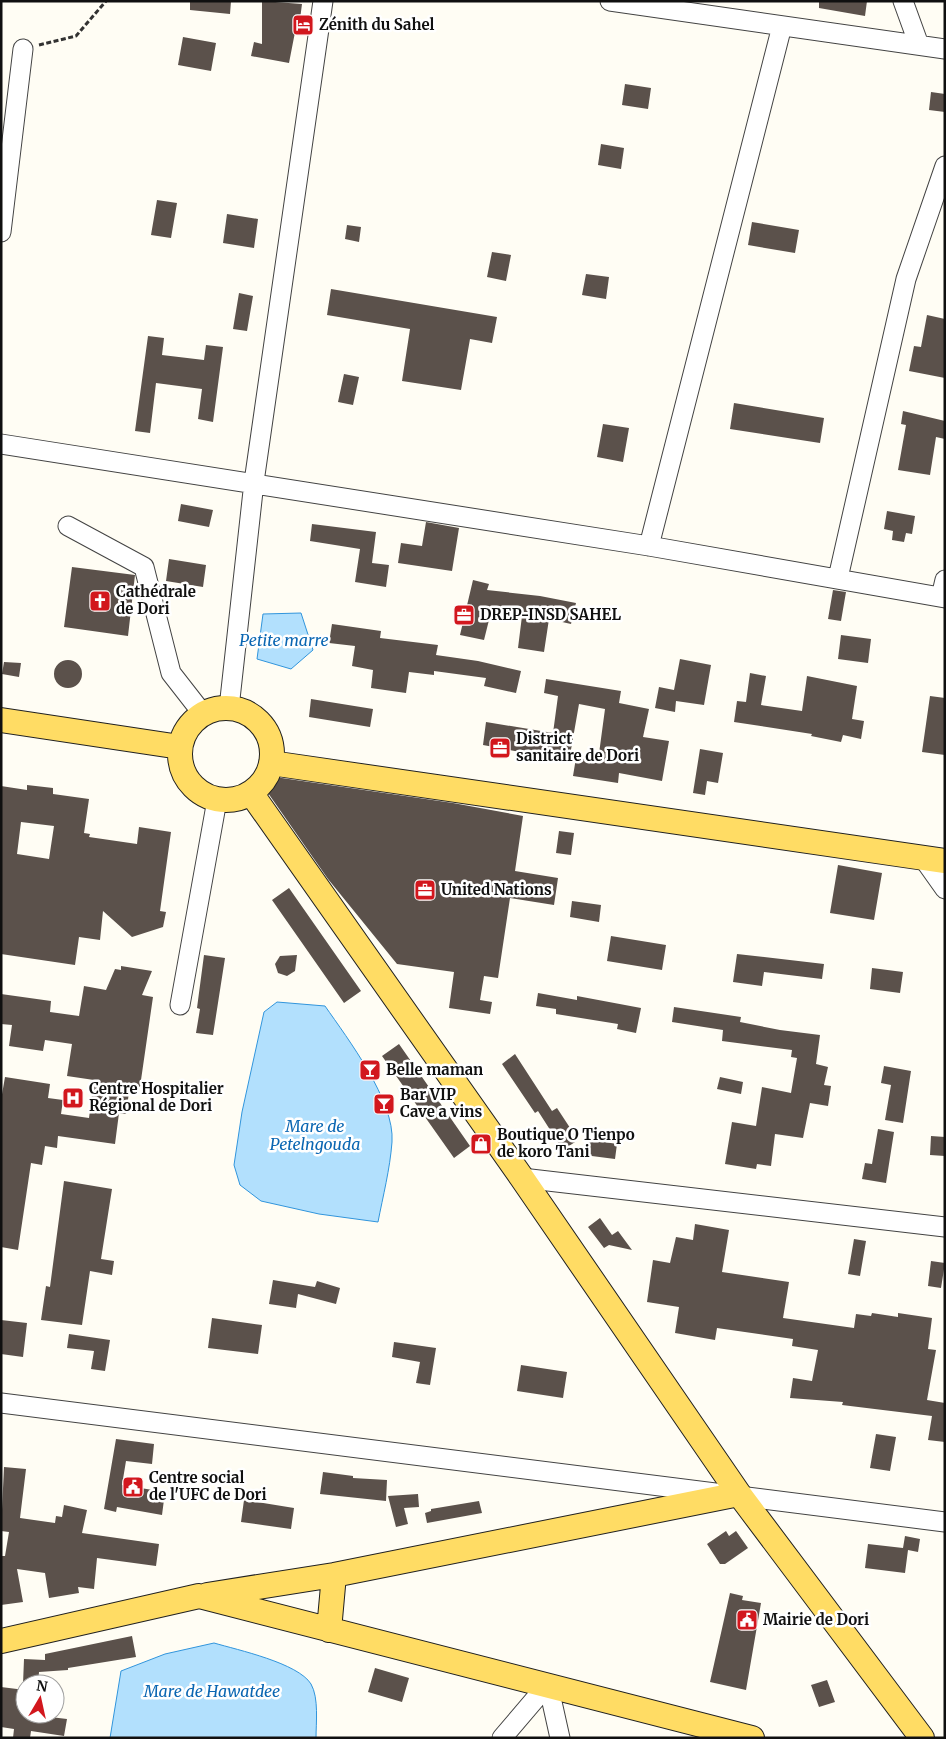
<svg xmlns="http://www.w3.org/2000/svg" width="946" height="1739" font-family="Merriweather,serif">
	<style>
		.water { fill: #b2e0fd; stroke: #3195dc }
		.building { fill: #5b514b; fill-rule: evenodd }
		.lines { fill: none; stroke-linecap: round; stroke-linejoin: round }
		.minor-casing { stroke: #434343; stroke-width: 21 }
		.major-casing { stroke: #212121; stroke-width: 26 }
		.path { stroke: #323232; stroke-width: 3; stroke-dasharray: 5 2.5; stroke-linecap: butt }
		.minor { stroke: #fff; stroke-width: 19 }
		.major { stroke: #ffdc64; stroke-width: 24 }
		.labels { text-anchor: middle; stroke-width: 5; stroke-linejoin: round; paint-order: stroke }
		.poi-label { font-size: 15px; font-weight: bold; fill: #101010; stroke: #fff; text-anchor: start }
		.water-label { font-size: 16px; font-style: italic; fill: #0a66b2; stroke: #fff }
	</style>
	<rect width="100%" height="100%" fill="#fffdf4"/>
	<path class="water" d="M301,613l12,37 -22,19 -34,-10 6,-45z
		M277,1002l48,4c23,33 70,95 67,136 -2,27 -9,54 -14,80l-59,-8 -58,-13 -21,-16 -6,-20 8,-53 22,-100z
		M214,1643c24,7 84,20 97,41 8,14 5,39 5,54h-206l11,-67 44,-17z"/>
	<path class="building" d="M190,1h41l-1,13 -40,-4z
		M262,1l40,3 -3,23h-3l-7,36 -38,-7 3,-14 8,2z
		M819,1h48l-2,15 -46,-8z
		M183,37l33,6 -5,28 -33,-6z
		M625,84l26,4 -3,21 -26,-4z
		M931,92l14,2v18l-16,-2z
		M601,144l23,4 -3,21 -23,-4z
		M157,200l20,3 -6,35 -20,-3z
		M227,214l31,5 -4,29 -31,-5z
		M752,222l47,8 -4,23 -47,-8z
		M347,225l14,2 -2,15 -14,-3z
		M492,252l19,3 -5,26 -19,-4z
		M586,274l23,3 -3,22 -24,-4z
		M331,289l166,28 -5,26 -22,-4 -9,51 -59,-9 8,-52 -83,-14z
		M239,293l14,3 -6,35 -14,-2z
		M927,315l18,4v59l-36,-7 5,-25 7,1z
		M148,336l16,2 -2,17 42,5 2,-15 17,2 -10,75 -15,-3 4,-30 -46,-6 -6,50 -15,-2z
		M344,374l15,3 -6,28 -15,-3z
		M734,403l90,15 -4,25 -90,-14z
		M903,411l42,10v18l-9,-2 -6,38 -32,-5 8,-45 -5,-1z
		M603,424l26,4 -6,34 -26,-5z
		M181,504l32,6 -4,17 -31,-6z
		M887,511l28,5 -3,18 -6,-1 -2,9 -12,-2 1,-9 -9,-2z
		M426,522l33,6 -7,43 -54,-8 3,-20 21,3z
		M312,524l64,8 -4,31 17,2 -3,22 -31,-5 5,-33 -50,-8z
		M169,559l37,6 -3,22 -37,-6z
		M72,567l63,8 -7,61 -64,-9z
		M473,580l16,4 -2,6 53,6 36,7 -5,21 -22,-5 -5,33 -26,-4 4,-32 -31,-4 -7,28 -24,-5z
		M833,590l13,2 -5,29 -13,-2z
		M332,624l49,7 -1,7 58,7 -2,10 42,6 43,10 -5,22 -32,-7 2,-8 -52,-7v4l-25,-3 -3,21 -35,-5 2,-18 -21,-4 3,-20 -26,-3z
		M841,635l30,4 -3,24 -30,-4z
		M680,659l31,6 -7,40 -28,-4 -1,11 -20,-4 4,-21 15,3z
		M54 674a14 14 0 1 1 28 0a14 14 0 1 1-28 0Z
		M4,662l17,1 -2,14 -17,-3z
		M750,673l16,3 -5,29 41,6 5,-35 50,10 -5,33 12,2 -3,18 -18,-4 -2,7 -30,-6 1,-2 -78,-12 3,-21 9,1z
		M546,679l75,12 -2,12 30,6 -6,28 26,4 -7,40 -43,-8 -1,10 -45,-7 3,-18 22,3 7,-52 -26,-5 -10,57 -86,-16 3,-23 67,11 5,-37 -14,-3z
		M930,696l15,2v57l-23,-3z
		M311,699l62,10 -3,18 -61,-10z
		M700,749l23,4 -5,30 -11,-2 -2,14 -12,-2z
		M275,777l178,26 70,13 -8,55 43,7 -4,27 -44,-7 -12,80 -14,-2 -4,24 12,2 -2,12 -41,-6 5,-36 -57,-8 -69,-85 -60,-86v-11z
		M27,785l26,3v6l36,5 -5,34 6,1 -1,3 48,7 2,-17 32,5 -11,79 6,1 -3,15 -31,10 -29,-26 -3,29 -21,-3 -4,28 -74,-11v-168l26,4zM21,822l33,4 -5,33 -32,-5z
		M559,831l15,2 -3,22 -15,-2z
		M838,865l44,8 -8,47 -44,-7z
		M289,888l72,103 -17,12 -72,-103z
		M572,901l29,4 -2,17 -29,-5z
		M611,936l55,9 -4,25 -55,-9z
		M737,954l87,10 -2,15 -58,-7 -2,14 -29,-4z
		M204,955l21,3 -12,77 -17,-2 4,-24 -3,-1z
		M297,955l-2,16 -8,5 -9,-3 -3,-9 5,-8z
		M121,966l31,5 -10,24 11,2 -13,90 -10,-2 -4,29 -7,-1 -4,31 -57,-8 -1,12 -12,-2 -3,19 -11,-2 -13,87 -17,-3v-147l4,-23 45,7 -2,14 15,2 -2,14 28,4 5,-38 -27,-4 5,-32 -27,-4 -2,11 -34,-5 3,-21 -11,-1v-30l50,7 -1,11 29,4 5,-30 22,4 9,-21 6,1z
		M872,968l31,4 -3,21 -30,-4z
		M538,993l39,7v-4l64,12 -5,25 -19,-4 1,-5 -62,-10v-5l-20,-3z
		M674,1007l67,10 -1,5 40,8 40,5 -4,29 12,3 -4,18 7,1 -3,20 -18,-3 -7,35 -28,-4 -4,32 -14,-2 -1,5 -31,-5 7,-42 24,4 6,-39 29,6 6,-35 -6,-1 1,-7 -70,-9 1,-11 -51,-8z
		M399,1044l71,102 -16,12 -72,-102z
		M515,1054l37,57 5,-3 21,32 -15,10 -25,-39 -3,2 -33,-49z
		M884,1066l27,5 -8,52 -18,-3 6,-35 -10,-2z
		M720,1077l23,5 -2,12 -24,-5z
		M878,1129l16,3 -8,51 -24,-4 3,-16 7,1z
		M931,1136l14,1v19l-15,-1z
		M586,1139l31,5 -2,15 -31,-4z
		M64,1181l48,8 -11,70 13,2 -2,14 -22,-4 -8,54 -41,-5 5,-34 4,1z
		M600,1218l12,17 6,-4 14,19 -23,-5 -5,3 -16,-21z
		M695,1224l34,6 -7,42 67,10 -6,36 71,10 2,-14 15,2 1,-3 26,4v-4l34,5 -4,31 8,1 -9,50 18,3v39l-17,-2 4,-24 -90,-11 1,-3 -53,-4 3,-20 19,3 6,-31 -26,-4 1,-7 -76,-11 -2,12 -40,-7 4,-26 -32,-5 6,-42 17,3 6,-26 17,3z
		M854,1239l12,2 -6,35 -12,-2z
		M931,1261l14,2 -4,25 -13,-2z
		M273,1280l42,7 2,-6 23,7 -4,16 -38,-10 -2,14 -27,-4z
		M212,1318l50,7 -4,29 -50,-6z
		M1,1320l26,3 -4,34 -22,-3z
		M69,1334l41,6 -5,31 -14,-2 3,-18 -27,-3z
		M394,1342l42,6 -6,37 -14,-2 4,-21 -28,-5z
		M521,1365l46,7 -4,26 -46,-7z
		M876,1434l20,3 -6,34 -20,-3z
		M116,1439l38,5 -2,20 -26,-3 -4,24 43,7 -3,23 -45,-8 -1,5 -12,-3z
		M4,1467l22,2 -6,49 35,5 1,-7 6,1 2,-12 23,5 -5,23 77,11 -3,22 -59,-8 -3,31 -16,-2 1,6 -30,5 -4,-25 -28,-4 6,33 -22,3v-49h4l4,-24 -8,-1z
		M323,1472l30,4v2l34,2 -1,21 -66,-7z
		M418,1494l1,13 -15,1 4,16 -12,3 -8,-31z
		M244,1500l50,8 -3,21 -50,-7z
		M479,1501l3,12 -55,10 -2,-10 6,-2v-2z
		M726,1531l3,5 7,-5 12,17 -23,16h-5l-13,-20z
		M905,1536l15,3 -2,13 -10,-2 -3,23 -40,-5 3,-24 35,4z
		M730,1593l13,3 -1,4 19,3 -15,87 -36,-8z
		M132,1636l4,21 -68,11v2l-29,2 -1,12h-15l1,-25 21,1v-6z
		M375,1668l34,10 -7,24 -34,-10z
		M827,1680l8,22 -16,5 -8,-22z
		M1,1687l24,3v24l42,5 -3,17 -33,-5 -1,7h-17l1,-9 -13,-2z"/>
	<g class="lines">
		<g class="minor-casing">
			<path id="minor" d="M610,1l335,48
				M903,1l16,44
				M1,232l22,-183
				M1,444l648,102 296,52
				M68,526l76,41 27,106 32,41
				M649,546l133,-520
				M838,578l68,-299 39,-113
				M941,597l4,-17
				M229,708l25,-226 69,-481
				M923,858l22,31
				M180,1005l37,-205
				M522,1178l423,49
				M1,1403l944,119
				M548,1684l12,54
				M502,1738l46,-54"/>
		</g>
		<g class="major-casing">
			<path id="major" d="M180 754a46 46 0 1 1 92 0a46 46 0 1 1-92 0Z
				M1,720l179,27
				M271,763l674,98
				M251,793l271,385 217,316 183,244
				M207,1595l127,-20 405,-81
				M329,1630l5,-55
				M1,1641l198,-45 553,142"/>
		</g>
		<path class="path" d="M39,45l37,-9 30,-35"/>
		<use href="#minor" class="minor"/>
		<use href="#major" class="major"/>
	</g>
	<defs>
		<g id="hotel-square" transform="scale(1.125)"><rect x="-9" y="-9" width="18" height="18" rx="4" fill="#d2171d" stroke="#fff"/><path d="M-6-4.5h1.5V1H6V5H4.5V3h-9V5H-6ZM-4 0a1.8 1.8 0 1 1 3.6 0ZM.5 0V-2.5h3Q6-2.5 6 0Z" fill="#fff"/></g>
		<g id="church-square" transform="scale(1.125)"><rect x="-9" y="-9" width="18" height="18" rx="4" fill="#d2171d" stroke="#fff"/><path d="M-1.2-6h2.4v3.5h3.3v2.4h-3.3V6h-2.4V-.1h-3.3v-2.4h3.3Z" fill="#fff"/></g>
		<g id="office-square" transform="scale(1.125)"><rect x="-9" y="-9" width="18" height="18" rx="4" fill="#d2171d" stroke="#fff"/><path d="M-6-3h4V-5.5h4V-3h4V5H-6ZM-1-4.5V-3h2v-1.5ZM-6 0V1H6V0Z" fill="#fff"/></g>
		<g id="bar-square" transform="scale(1.125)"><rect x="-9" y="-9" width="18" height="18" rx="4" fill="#d2171d" stroke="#fff"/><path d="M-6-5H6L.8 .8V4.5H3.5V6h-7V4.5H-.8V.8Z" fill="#fff"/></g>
		<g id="hospital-square" transform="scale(1.125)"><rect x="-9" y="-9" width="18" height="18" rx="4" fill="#d2171d" stroke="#fff"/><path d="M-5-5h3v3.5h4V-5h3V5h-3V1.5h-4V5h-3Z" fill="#fff"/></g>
		<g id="shop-square" transform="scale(1.125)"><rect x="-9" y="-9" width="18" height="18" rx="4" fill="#d2171d" stroke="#fff"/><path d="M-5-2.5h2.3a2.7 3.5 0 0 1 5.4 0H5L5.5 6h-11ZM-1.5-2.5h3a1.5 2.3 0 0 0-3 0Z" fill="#fff"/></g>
		<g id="civic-square" transform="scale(1.125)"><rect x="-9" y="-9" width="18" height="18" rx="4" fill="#d2171d" stroke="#fff"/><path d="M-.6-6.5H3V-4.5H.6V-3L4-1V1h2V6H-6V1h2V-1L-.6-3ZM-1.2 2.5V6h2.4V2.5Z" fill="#fff"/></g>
	</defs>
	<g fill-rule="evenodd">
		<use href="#hotel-square" x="303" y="25"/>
		<use href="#church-square" x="100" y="601"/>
		<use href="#office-square" x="464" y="615"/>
		<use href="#office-square" x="500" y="748"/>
		<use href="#office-square" x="425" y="890"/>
		<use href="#bar-square" x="370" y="1070"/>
		<use href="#hospital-square" x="73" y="1098"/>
		<use href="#bar-square" x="384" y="1104"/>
		<use href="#shop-square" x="481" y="1144"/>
		<use href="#civic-square" x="133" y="1487"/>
		<use href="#civic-square" x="747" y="1620"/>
	</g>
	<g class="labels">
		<g class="poi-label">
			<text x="319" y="30">Zénith du Sahel</text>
			<text x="116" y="597">Cathédrale<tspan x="116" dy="17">de Dori</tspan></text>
			<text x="480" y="620">DREP-INSD SAHEL</text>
			<text x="516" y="744">District<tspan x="516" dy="17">sanitaire de Dori</tspan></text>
			<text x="441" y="895">United Nations</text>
			<text x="386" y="1075">Belle maman</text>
			<text x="89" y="1094">Centre Hospitalier<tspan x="89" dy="17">Régional de Dori</tspan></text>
			<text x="400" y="1100">Bar VIP<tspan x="400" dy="17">Cave a vins</tspan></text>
			<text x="497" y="1140">Boutique O Tienpo<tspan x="497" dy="17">de koro Tani</tspan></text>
			<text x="149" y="1483">Centre social<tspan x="149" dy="17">de l'UFC de Dori</tspan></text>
			<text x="763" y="1625">Mairie de Dori</text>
		</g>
		<g class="water-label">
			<text x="284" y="646">Petite marre</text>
			<text x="315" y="1132">Mare de<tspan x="315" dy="18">Petelngouda</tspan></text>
			<text x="212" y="1697">Mare de Hawatdee</text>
		</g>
	</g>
	<rect width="946" height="1739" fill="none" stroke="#101010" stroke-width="5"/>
	<g transform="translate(40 1699) rotate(9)"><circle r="24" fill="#ffffff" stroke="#9f9f9f"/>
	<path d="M0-4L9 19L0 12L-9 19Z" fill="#d2171d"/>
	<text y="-8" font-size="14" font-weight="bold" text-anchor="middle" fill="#101010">N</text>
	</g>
</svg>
